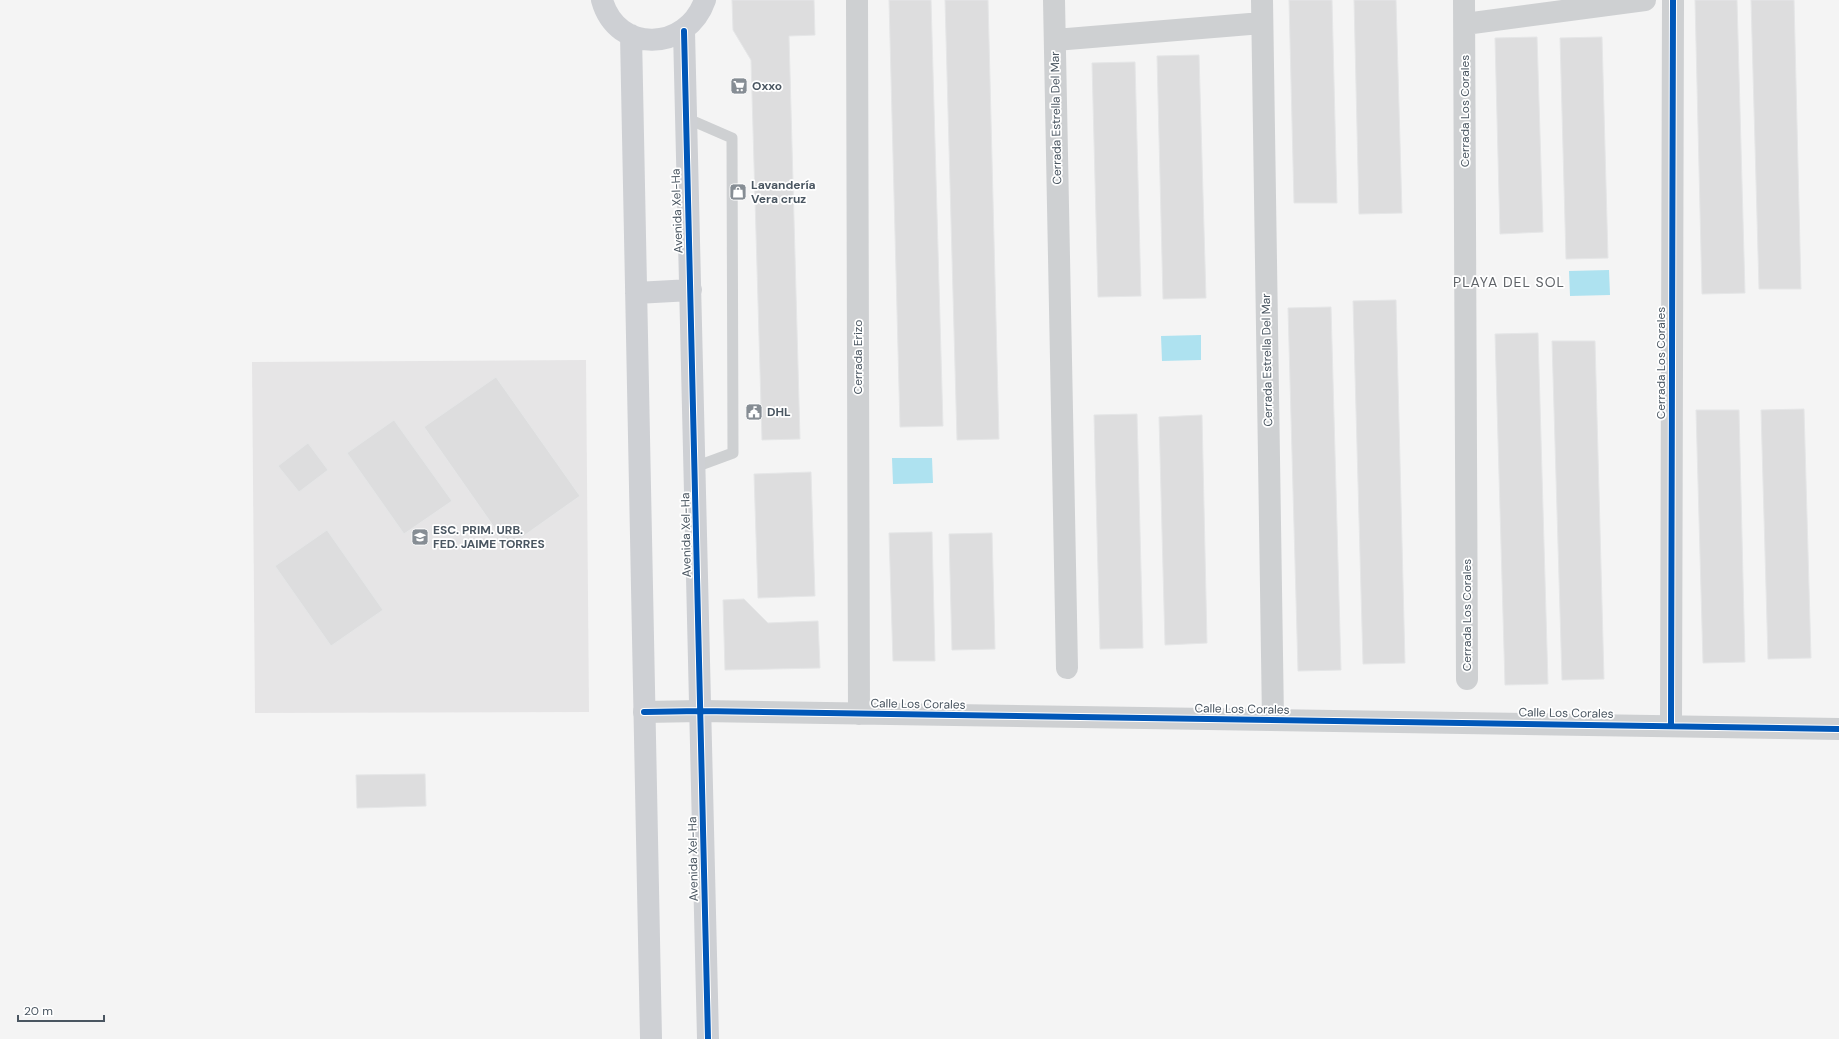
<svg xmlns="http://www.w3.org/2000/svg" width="1839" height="1039" font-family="'DM Sans',sans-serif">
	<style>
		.education { fill: #e6e5e6 }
		.water { fill: #aee2f0 }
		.building { fill: #ddddde; stroke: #e5e6e7 }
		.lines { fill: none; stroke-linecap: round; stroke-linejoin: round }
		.lane { stroke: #ced0d2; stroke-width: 11 }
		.street { stroke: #ced0d2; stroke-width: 22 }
		.secondary { stroke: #ced0d4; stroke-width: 22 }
		.cycleway-casing { stroke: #fff; stroke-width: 8 }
		.cycleway { stroke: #0057b8; stroke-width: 6 }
		.labels { text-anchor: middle; stroke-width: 3.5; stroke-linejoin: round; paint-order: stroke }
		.poi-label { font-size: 12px; font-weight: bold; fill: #4a5661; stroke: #fff; text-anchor: start }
		.street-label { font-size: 12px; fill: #4a5661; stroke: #fff }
		.quarter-label { font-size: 14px; letter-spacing: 1px; fill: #5f6368; stroke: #fff }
	</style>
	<rect width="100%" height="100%" fill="#f4f4f4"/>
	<path class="education" d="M586,360l3,352 -334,1 -3,-351z"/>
	<path class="water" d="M1609,270l1,25 -40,1 -1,-25z
		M1201,335v25l-39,1 -1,-25z
		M892,458h40l1,25 -40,1z"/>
	<path class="building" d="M732,0h82l1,35 -26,1 11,403 -38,1 -11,-380 -18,-30z
		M889,0h42l12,426 -43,1z
		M945,0h43l11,439 -42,1z
		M1289,0h43l5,203h-43z
		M1354,0h42l6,213 -43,1z
		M1695,0h42l8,293 -43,1z
		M1751,0h43l7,289h-42z
		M1537,37l6,195 -43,2 -5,-196z
		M1602,37l6,221 -42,1 -6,-221z
		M1199,55l7,243 -43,1 -6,-243z
		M1135,62l6,234 -43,1 -6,-234z
		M1396,300l9,363 -42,1 -10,-363z
		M1331,307l10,363 -43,1 -10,-363z
		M1538,333l10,351 -43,1 -10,-351z
		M1552,341h43l9,338 -42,1z
		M496,377l84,119 -72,51 -84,-120z
		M1804,409l7,249 -43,1 -7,-249z
		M1696,410h43l6,252 -42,1z
		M1137,414l6,234 -43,1 -6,-234z
		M1202,415l5,228 -42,2 -6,-228z
		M394,420l58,81 -48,33 -57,-81z
		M308,443l20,27 -29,22 -21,-26z
		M811,472l4,124 -57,2 -4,-124z
		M327,530l56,80 -52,36 -56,-80z
		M932,532l3,129h-42l-4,-128z
		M992,533l3,116 -43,1 -3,-116z
		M744,599l24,24 50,-2 2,47 -95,2 -2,-70z
		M425,774l1,32 -69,2 -1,-33z"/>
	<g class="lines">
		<path class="lane" d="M686,118l46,20 1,315 -38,14"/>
		<path class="street" d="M857,0l2,714
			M1054,0l13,668
			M1262,0l11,720
			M1464,0l3,679
			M1465,24l180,-24
			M1055,40l207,-17
			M644,712l57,-1 1138,18
			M1671,726l2,-726"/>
		<path class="secondary" d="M602,0c15,54 85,52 103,0
			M684,31l24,1008
			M631,35l20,1004
			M636,293l55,-3"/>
		<g class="cycleway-casing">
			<path id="cycleway" d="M684,31l24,1008
				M644,712l57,-1 1138,18
				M1671,726l2,-726"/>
		</g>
		<use href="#cycleway" class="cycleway"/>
	</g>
	<defs>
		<g id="supermarket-square" transform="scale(0.9)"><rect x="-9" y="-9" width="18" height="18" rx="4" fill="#868d94" stroke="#fff"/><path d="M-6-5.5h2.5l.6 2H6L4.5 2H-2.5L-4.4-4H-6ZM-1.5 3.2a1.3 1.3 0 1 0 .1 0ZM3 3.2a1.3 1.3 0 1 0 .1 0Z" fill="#fff"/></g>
		<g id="shop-square" transform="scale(0.9)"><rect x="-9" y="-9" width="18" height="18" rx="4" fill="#868d94" stroke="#fff"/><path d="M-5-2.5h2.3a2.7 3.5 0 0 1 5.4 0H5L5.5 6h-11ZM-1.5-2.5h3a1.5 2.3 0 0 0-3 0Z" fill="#fff"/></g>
		<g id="civic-square" transform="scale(0.9)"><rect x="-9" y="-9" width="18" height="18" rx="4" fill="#868d94" stroke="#fff"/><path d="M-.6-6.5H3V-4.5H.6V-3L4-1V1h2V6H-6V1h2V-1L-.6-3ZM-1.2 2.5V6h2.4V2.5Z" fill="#fff"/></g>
		<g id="school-square" transform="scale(0.9)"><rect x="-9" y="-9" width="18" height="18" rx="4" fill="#868d94" stroke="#fff"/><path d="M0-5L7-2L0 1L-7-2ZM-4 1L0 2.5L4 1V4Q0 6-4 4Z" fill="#fff"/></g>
	</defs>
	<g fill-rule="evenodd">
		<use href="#supermarket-square" x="739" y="86"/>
		<use href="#shop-square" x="738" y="192"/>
		<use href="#civic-square" x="754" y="412"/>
		<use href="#school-square" x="420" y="537"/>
	</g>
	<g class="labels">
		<g class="poi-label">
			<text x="752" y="90">Oxxo</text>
			<text x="751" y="189">Lavandería<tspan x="751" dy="14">Vera cruz</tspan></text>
			<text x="767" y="416">DHL</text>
			<text x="433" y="534">ESC. PRIM. URB.<tspan x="433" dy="14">FED. JAIME TORRES</tspan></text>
		</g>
		<g class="street-label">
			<text transform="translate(1465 111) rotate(-90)" y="4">Cerrada Los Corales</text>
			<text transform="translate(1056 118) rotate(-91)" y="4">Cerrada Estrella Del Mar</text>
			<text transform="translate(677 211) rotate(-92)" y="4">Avenida Xel-Ha</text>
			<text transform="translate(858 357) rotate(-90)" y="4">Cerrada Erizo</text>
			<text transform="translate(1267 360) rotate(-91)" y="4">Cerrada Estrella Del Mar</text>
			<text transform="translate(1661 363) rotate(-90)" y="4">Cerrada Los Corales</text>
			<text transform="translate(686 535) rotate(-91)" y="4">Avenida Xel-Ha</text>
			<text transform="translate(1467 615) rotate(-90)" y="4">Cerrada Los Corales</text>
			<text transform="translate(918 704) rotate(1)" y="4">Calle Los Corales</text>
			<text transform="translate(1242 709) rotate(1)" y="4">Calle Los Corales</text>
			<text transform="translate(1566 713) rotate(1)" y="4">Calle Los Corales</text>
			<text transform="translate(693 859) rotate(-91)" y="4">Avenida Xel-Ha</text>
		</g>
		<g class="quarter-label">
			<text x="1509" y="287">PLAYA DEL SOL</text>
		</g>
	</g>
	<path d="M18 1015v6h86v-6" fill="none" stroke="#4a5661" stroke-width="2"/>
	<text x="24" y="1015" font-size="12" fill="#4a5661" stroke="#ffffff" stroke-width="3" paint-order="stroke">20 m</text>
</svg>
